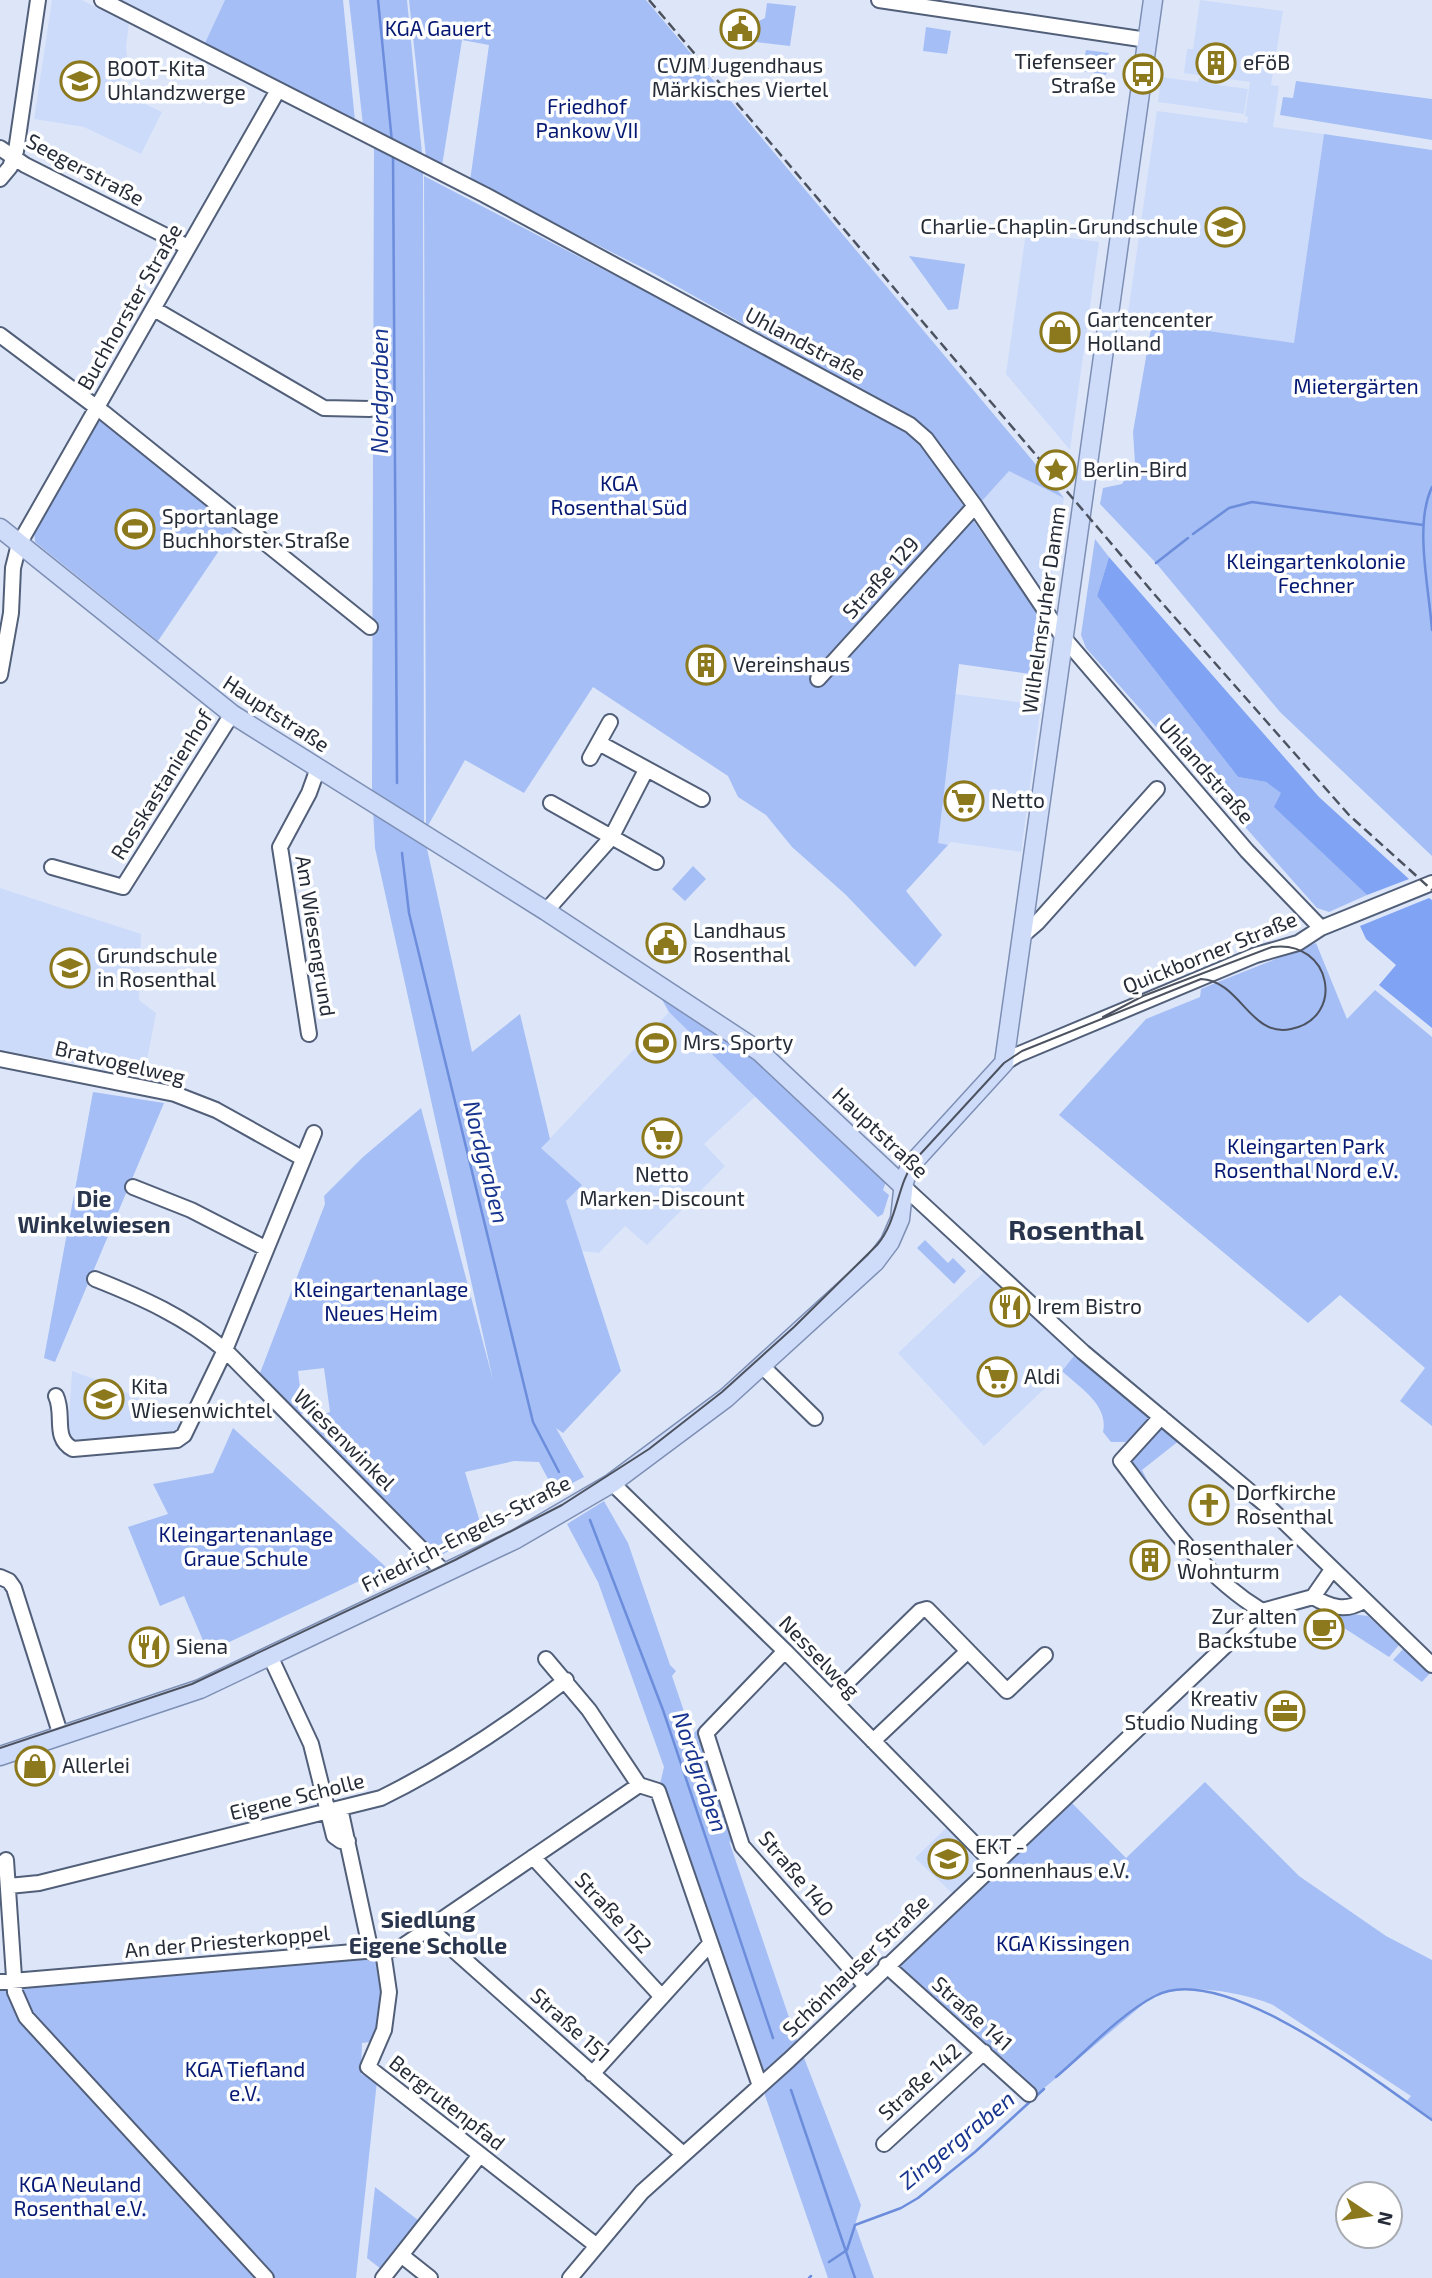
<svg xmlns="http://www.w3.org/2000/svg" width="1432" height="2278" font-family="'Exo 2',sans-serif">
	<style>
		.built { fill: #cddbfa }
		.green { fill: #a5bef5 }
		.forest { fill: #80a3f3 }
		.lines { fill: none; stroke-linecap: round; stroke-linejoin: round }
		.stream { stroke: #6b8ddb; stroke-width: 2.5 }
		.minor-casing { stroke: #525f79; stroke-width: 18 }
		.major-casing { stroke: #7e8fb4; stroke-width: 21 }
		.minor { stroke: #fff; stroke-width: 14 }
		.major { stroke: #cedcfa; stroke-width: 18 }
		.tram { stroke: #4c525f; stroke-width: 2 }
		.rail { stroke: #4c525f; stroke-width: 2.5; stroke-dasharray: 10 5; stroke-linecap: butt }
		.labels { text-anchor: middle; stroke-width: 7; stroke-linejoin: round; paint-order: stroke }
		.park-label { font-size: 21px; fill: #051873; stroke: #fff }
		.poi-label { font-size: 21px; fill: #262c37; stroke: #fff; text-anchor: start }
		.street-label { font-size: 21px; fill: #262c37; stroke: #fff }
		.water-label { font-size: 23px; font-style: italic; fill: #17348f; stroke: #fff }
		.neighbourhood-label { font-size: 23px; font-weight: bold; fill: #2a354e; stroke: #fff }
		.district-label { font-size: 28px; font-weight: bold; fill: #2a354e; stroke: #fff }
	</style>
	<rect width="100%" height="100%" fill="#dde6f9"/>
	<path class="built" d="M52,0h30l47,24 -3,23 2,18 -5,-1 -5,33 19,3 25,12 -21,42 -57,-27 -50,-8z
		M116,0h109l-21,45z
		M1200,0l83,11 -12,74 8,1 -6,41 51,7 -30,209 -167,-23 30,-209 90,12 1,-6 -3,-1 5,-34 -66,-9 3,-24h6z
		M1161,77l37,5 1,-4 12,2v4l37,5 -4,25 -86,-12z
		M1026,232l73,10 -29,208 -64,-76z
		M1009,470l55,28 -15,93 -11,-4 -57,-85z
		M955,694l86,11 -20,147 -70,-10 -3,3 -11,-1z
		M0,888l141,46 -2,66 17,13 -12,63 -144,-26z
		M669,1012l87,84 -52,48 21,22 -78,79 -22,-19 -26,27 -18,-2 -15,-50 15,-16 -40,-37z
		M984,1272l93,80 -20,25 -73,69 -86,-93z
		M72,1371l44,16 45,23 21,15 -7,8 -103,8 -4,-6z
		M947,1827l36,37 -30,30 -38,-36z"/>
	<path class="green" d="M225,0h118l12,121 -151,-76z
		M349,0h58l16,164 1,671 48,217 48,-38 30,125 -9,9 41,37 -16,16 55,170 -58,62 -7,-5 28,49 -29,15 -16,-30 -25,-1 -49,11 18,60 -45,25 -132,-137 24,-8 -6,-44 -26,3 5,42 -3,2 -40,-42 65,-169 -1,-8 39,-39 58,-49 72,272 -118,-532 -3,-58 2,-658 -11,-7z
		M409,0h237l418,498 -55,-27 -28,31 -45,-60 -36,-30 -245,-138 -185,-93 19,-136 -27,-5 -20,126 -16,-9z
		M767,3l29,3 -6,40 -34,-4 3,-21 6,-3z
		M926,27l25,4 -4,23 -24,-3z
		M1086,50l23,3 -3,22 -24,-4z
		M1296,81l136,18v41l-152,-25 3,-18 10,1z
		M1324,134l108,16v706l-152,-144 -124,-149 -56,-59 3,-16 19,-4 13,-21 -2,-31 19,-109 142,20z
		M424,176l472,246 23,19 132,193 -6,42 -86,-12 -21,179 10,2 -42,46 36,44 -27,32 -70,-73 -53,-47 -26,-32 -28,-18 -10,-21 -135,-89 -69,106 -59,-33 -39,69z
		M909,256l56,8 -7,45 -10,1z
		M99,418l136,109 -77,114 -123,-99 -1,-12z
		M1095,539l14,18 -12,39 141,181 28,5 16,11 -7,14 92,88 -38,17 -12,-4 -231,-260 -5,-13z
		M693,866l13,13 -21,22 -13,-12z
		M1316,943l31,76 28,-29 57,47v389l-32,-25 25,-33 -85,-73 -32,28 -249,-208 87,-96 54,-22 1,-8 12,-5z
		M656,989l97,64 133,129 -3,8 6,5 -6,19 -5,3 -209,-205z
		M93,1092l71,11 -109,259 -11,-4z
		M925,1240l23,23 5,-5 13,13 -12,13 -37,-36z
		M1077,1352l74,64 -25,26h-15l-8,-10c6,-27 -23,-44 -41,-61z
		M1164,1425l16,15 -38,30 20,39 -31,-49z
		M233,1428l154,140 -179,84 -24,-56 -24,10 -32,-79 40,-13 -15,-30 60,-11z
		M604,1501l24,42 42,122 6,6 -4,5 20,59 8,-8 42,127 -13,-13 65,191 67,173 -6,20 19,53h-46l-169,-490 5,-21 -66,-185 -31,-58z
		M1327,1611l41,5 31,29 -10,12 -65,-42z
		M1403,1649l28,23 -9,10 -29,-22z
		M1205,1782l94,94 87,60 46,24v160l-26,-18 5,-6 -138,-91c-31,-13 -86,-22 -119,-10l-118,100 -139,-126 175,-166 54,55z
		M375,1956c15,27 6,55 2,85l-15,2 -1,31 16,7 -21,197h-87l-240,-262 -11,-32z
		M11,1985l14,33 237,260h-262v-292z
		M375,2187l43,33 -37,49 -14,-11z"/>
	<path class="forest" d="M1109,557l210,240 90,82 -42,16 -93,-88 7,-14 -15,-11 -28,-5 -141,-181z
		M1429,898l3,2v128l-53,-43 17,-20 -30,-26 -6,-13z"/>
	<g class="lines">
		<path class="stream" d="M378,0l14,142
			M393,153l4,630
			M1432,487c-18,37 -3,101 0,143
			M1193,534l36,-26 23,-6 171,23
			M1156,563l32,-25
			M402,853l7,60 124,509 26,50
			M590,1520l73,190 110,328
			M1056,2077c31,-26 63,-62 99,-81 68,-37 222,86 277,124
			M791,2090l64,188
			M829,2262l18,-12 8,-25 46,-17 17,-10 57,-46 69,-63
			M809,2278l2,-2"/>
		<g class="minor-casing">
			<path id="minor" d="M102,0l383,195 425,230 16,14 49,67 88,131 184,214 74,77
				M879,0l268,40
				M0,148l25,17 163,82
				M0,179l10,-12 6,-16 22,-151
				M154,309l170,99 46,1
				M0,335l104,78 266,214
				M0,675l11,-62 2,-45 6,-24 259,-454
				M818,679l157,-173
				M599,743l103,56
				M590,758l20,-36
				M551,803l105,59
				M52,867l71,20 109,-173
				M546,911l65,-73 35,-68
				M1022,936l15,-13 120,-134
				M309,1034l-29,-187 29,-54 9,-25
				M0,1059l175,35 41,16 86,48
				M1004,1063l13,-8 239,-100 42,-12 23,-15 111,-45
				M903,1186l180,166 190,159 159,154
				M133,1187l58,23 74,38
				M95,1279c48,19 90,38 130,71l220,223
				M762,1366l53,52
				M56,1396c9,19 -4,42 17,53l104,-9 7,-5 41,-85 89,-217
				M1161,1417l-40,44c42,55 80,113 141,150
				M612,1483l173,168 209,213
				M0,1577l9,4 5,7 47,148
				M1313,1597l18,-26
				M785,1651l-79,82 36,113 124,140
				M270,1656l41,88 23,92 7,5h7
				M546,1659l43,51 50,75
				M831,1698l89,-87 7,-2 80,82 38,-36
				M873,1741l95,-90
				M340,1808l31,144
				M533,1857l129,140
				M6,1860l9,132 11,25 240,261
				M9,1886l30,-3 342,-85c67,-33 126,-72 185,-118
				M429,1928l254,226
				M383,1951l6,41 -5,38 -16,37 229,179
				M886,1965l143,129
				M0,1982l400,-34 239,-163 19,6 102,295
				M592,2074l117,-129
				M884,2144l100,-92
				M401,2255l29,23
				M383,2278l97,-123
				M570,2278l72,-86 147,-132 473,-449 51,-14c17,10 33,15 50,4"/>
		</g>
		<g class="major-casing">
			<path id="major" d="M0,528l232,186 314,197 214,141 143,134
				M0,1756l200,-67 316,-150 96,-56 114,-85 149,-136 15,-20 10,-23 4,-37 6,-16 94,-103 149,-1063"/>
		</g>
		<use href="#minor" class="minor"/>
		<use href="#major" class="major"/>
		<path class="tram" d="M0,1748l192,-64 263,-124 107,-55 87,-56 73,-57 72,-65 83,-82c21,-25 19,-57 37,-84l90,-98 18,-12 179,-72c40,2 49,59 90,50 55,-11 41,-90 -19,-82l-129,49 -40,21"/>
		<path class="rail" d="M649,0l506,595 194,220 83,75"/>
	</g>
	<defs>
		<g id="civic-ring" transform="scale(2.0125)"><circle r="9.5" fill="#fff" stroke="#8c791e" stroke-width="1.5"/><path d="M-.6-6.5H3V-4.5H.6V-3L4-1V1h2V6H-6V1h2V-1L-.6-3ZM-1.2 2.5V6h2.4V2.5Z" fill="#8c791e"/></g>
		<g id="building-ring" transform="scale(2.0125)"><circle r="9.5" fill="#fff" stroke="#8c791e" stroke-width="1.5"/><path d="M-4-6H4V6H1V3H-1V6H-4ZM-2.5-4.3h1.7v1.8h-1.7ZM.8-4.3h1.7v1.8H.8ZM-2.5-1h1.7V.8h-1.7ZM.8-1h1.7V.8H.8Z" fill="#8c791e"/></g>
		<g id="bus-ring" transform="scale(2.0125)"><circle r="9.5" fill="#fff" stroke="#8c791e" stroke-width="1.5"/><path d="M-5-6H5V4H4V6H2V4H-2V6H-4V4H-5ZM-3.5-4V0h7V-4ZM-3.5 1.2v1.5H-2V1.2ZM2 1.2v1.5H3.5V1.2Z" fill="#8c791e"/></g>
		<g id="school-ring" transform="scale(2.0125)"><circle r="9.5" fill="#fff" stroke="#8c791e" stroke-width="1.5"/><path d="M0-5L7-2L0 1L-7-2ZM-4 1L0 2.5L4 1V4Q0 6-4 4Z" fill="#8c791e"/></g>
		<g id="shop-ring" transform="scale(2.0125)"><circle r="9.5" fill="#fff" stroke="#8c791e" stroke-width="1.5"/><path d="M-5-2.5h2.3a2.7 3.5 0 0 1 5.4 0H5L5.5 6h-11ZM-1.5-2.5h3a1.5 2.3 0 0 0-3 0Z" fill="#8c791e"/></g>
		<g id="sight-ring" transform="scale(2.0125)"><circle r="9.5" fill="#fff" stroke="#8c791e" stroke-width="1.5"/><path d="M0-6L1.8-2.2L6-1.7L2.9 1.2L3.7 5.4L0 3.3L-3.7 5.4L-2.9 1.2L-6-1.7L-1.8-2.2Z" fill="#8c791e"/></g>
		<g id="stadium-ring" transform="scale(2.0125)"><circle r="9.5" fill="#fff" stroke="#8c791e" stroke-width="1.5"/><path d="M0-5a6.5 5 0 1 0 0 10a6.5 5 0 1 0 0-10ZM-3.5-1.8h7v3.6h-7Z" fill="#8c791e"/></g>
		<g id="supermarket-ring" transform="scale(2.0125)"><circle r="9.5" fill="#fff" stroke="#8c791e" stroke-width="1.5"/><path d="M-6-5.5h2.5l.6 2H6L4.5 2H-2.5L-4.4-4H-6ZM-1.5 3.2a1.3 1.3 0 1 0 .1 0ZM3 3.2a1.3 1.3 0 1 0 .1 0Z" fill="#8c791e"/></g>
		<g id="restaurant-ring" transform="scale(2.0125)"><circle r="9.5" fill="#fff" stroke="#8c791e" stroke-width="1.5"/><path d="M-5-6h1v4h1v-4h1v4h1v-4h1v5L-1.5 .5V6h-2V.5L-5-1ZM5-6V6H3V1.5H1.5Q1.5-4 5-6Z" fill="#8c791e"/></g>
		<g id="church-ring" transform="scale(2.0125)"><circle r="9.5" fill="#fff" stroke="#8c791e" stroke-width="1.5"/><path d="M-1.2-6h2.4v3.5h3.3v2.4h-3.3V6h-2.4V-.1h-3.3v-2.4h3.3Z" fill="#8c791e"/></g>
		<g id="cafe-ring" transform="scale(2.0125)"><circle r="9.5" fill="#fff" stroke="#8c791e" stroke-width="1.5"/><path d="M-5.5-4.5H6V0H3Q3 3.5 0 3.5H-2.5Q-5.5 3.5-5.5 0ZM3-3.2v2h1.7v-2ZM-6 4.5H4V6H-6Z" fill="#8c791e"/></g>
		<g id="office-ring" transform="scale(2.0125)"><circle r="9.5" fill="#fff" stroke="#8c791e" stroke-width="1.5"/><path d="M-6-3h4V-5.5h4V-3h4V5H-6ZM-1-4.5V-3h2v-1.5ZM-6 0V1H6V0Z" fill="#8c791e"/></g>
	</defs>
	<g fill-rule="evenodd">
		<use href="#civic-ring" x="740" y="29"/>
		<use href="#building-ring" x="1216" y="63"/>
		<use href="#bus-ring" x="1143" y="74"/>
		<use href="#school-ring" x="80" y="81"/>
		<use href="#school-ring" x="1225" y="227"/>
		<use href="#shop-ring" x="1060" y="332"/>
		<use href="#sight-ring" x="1056" y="470"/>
		<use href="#stadium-ring" x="135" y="529"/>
		<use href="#building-ring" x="706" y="665"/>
		<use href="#supermarket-ring" x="964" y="801"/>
		<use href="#civic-ring" x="666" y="943"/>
		<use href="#school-ring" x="70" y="968"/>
		<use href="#stadium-ring" x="656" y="1043"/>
		<use href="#supermarket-ring" x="662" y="1138"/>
		<use href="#restaurant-ring" x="1010" y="1307"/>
		<use href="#supermarket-ring" x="997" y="1377"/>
		<use href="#school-ring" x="104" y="1399"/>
		<use href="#church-ring" x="1209" y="1505"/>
		<use href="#building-ring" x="1150" y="1560"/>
		<use href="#cafe-ring" x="1324" y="1629"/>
		<use href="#restaurant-ring" x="149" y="1647"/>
		<use href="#office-ring" x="1285" y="1711"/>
		<use href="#shop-ring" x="35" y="1766"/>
		<use href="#school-ring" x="948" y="1859"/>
	</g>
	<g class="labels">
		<g class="park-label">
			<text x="438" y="36">KGA Gauert</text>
			<text x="587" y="114">Friedhof<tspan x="587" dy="24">Pankow VII</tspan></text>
			<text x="1356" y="394">Mietergärten</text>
			<text x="619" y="491">KGA<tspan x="619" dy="24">Rosenthal Süd</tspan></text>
			<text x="1316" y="569">Kleingartenkolonie<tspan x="1316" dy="24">Fechner</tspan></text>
			<text x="1306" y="1154">Kleingarten Park<tspan x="1306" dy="24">Rosenthal Nord e.V.</tspan></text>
			<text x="381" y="1297">Kleingartenanlage<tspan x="381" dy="24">Neues Heim</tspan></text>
			<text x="246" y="1542">Kleingartenanlage<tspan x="246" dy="24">Graue Schule</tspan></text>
			<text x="1063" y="1951">KGA Kissingen</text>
			<text x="245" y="2077">KGA Tiefland<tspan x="245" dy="24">e.V.</tspan></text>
			<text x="80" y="2192">KGA Neuland<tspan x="80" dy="24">Rosenthal e.V.</tspan></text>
		</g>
		<g class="poi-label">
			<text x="1116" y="69" text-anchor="end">Tiefenseer<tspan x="1116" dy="24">Straße</tspan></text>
			<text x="1243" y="70">eFöB</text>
			<text x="740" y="73" text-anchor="middle">CVJM Jugendhaus<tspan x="740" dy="24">Märkisches Viertel</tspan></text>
			<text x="107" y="76">BOOT-Kita<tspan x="107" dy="24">Uhlandzwerge</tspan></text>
			<text x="1198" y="234" text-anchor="end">Charlie-Chaplin-Grundschule</text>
			<text x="1087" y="327">Gartencenter<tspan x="1087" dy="24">Holland</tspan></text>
			<text x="1083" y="477">Berlin-Bird</text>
			<text x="162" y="524">Sportanlage<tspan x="162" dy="24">Buchhorster Straße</tspan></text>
			<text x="733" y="672">Vereinshaus</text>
			<text x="991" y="808">Netto</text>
			<text x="693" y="938">Landhaus<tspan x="693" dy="24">Rosenthal</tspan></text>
			<text x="97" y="963">Grundschule<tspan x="97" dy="24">in Rosenthal</tspan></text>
			<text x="683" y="1050">Mrs. Sporty</text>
			<text x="662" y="1182" text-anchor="middle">Netto<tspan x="662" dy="24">Marken-Discount</tspan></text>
			<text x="1037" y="1314">Irem Bistro</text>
			<text x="1024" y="1384">Aldi</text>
			<text x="131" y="1394">Kita<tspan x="131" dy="24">Wiesenwichtel</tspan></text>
			<text x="1236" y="1500">Dorfkirche<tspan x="1236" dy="24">Rosenthal</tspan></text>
			<text x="1177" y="1555">Rosenthaler<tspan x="1177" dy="24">Wohnturm</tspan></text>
			<text x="1297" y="1624" text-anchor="end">Zur alten<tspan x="1297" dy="24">Backstube</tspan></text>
			<text x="176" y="1654">Siena</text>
			<text x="1258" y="1706" text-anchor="end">Kreativ<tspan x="1258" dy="24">Studio Nuding</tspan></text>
			<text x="62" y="1773">Allerlei</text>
			<text x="975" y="1854">EKT -<tspan x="975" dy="24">Sonnenhaus e.V.</tspan></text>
		</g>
		<g class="street-label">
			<text transform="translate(85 170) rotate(28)" y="7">Seegerstraße</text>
			<text transform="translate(130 307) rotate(-60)" y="7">Buchhorster Straße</text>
			<text transform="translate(805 344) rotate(28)" y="7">Uhlandstraße</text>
			<text transform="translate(881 578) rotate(-48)" y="7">Straße 129</text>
			<text transform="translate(1044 610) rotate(-82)" y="7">Wilhelmsruher Damm</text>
			<text transform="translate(276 714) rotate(33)" y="7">Hauptstraße</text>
			<text transform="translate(1206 771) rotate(49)" y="7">Uhlandstraße</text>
			<text transform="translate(162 785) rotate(-58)" y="7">Rosskastanienhof</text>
			<text transform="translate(315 936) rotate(81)" y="7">Am Wiesengrund</text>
			<text transform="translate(1210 953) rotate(-22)" y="7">Quickborner Straße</text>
			<text transform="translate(120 1063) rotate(13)" y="7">Bratvogelweg</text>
			<text transform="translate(880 1133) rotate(43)" y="7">Hauptstraße</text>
			<text transform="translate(344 1440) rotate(45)" y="7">Wiesenwinkel</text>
			<text transform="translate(466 1534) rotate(-27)" y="7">Friedrich-Engels-Straße</text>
			<text transform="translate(819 1657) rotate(46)" y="7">Nesselweg</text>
			<text transform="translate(297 1797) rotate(-14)" y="7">Eigene Scholle</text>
			<text transform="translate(796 1874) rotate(50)" y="7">Straße 140</text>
			<text transform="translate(613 1913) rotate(47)" y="7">Straße 152</text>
			<text transform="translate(227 1942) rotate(-5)" y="7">An der Priesterkoppel</text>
			<text transform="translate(856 1966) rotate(-44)" y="7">Schönhauser Straße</text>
			<text transform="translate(972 2014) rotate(42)" y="7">Straße 141</text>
			<text transform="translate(570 2025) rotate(42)" y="7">Straße 151</text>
			<text transform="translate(920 2082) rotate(-42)" y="7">Straße 142</text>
			<text transform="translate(447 2103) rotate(38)" y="7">Bergrutenpfad</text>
		</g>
		<g class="water-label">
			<text transform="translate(380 391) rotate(-90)" y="8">Nordgraben</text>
			<text transform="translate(486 1162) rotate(76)" y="8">Nordgraben</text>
			<text transform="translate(700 1772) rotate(71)" y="8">Nordgraben</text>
			<text transform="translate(957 2140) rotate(-39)" y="8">Zingergraben</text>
		</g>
		<g class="neighbourhood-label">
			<text x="94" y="1207">Die<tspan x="94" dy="26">Winkelwiesen</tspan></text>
			<text x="428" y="1928">Siedlung<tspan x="428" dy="26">Eigene Scholle</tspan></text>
		</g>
		<g class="district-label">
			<text x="1076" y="1240">Rosenthal</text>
		</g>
	</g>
	<g transform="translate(1369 2215) rotate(103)"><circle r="33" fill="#ffffff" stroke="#a8abaf" stroke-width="2"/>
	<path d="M0-5L12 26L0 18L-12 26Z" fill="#8c791e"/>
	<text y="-10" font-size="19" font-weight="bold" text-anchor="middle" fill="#262c37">N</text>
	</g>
</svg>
